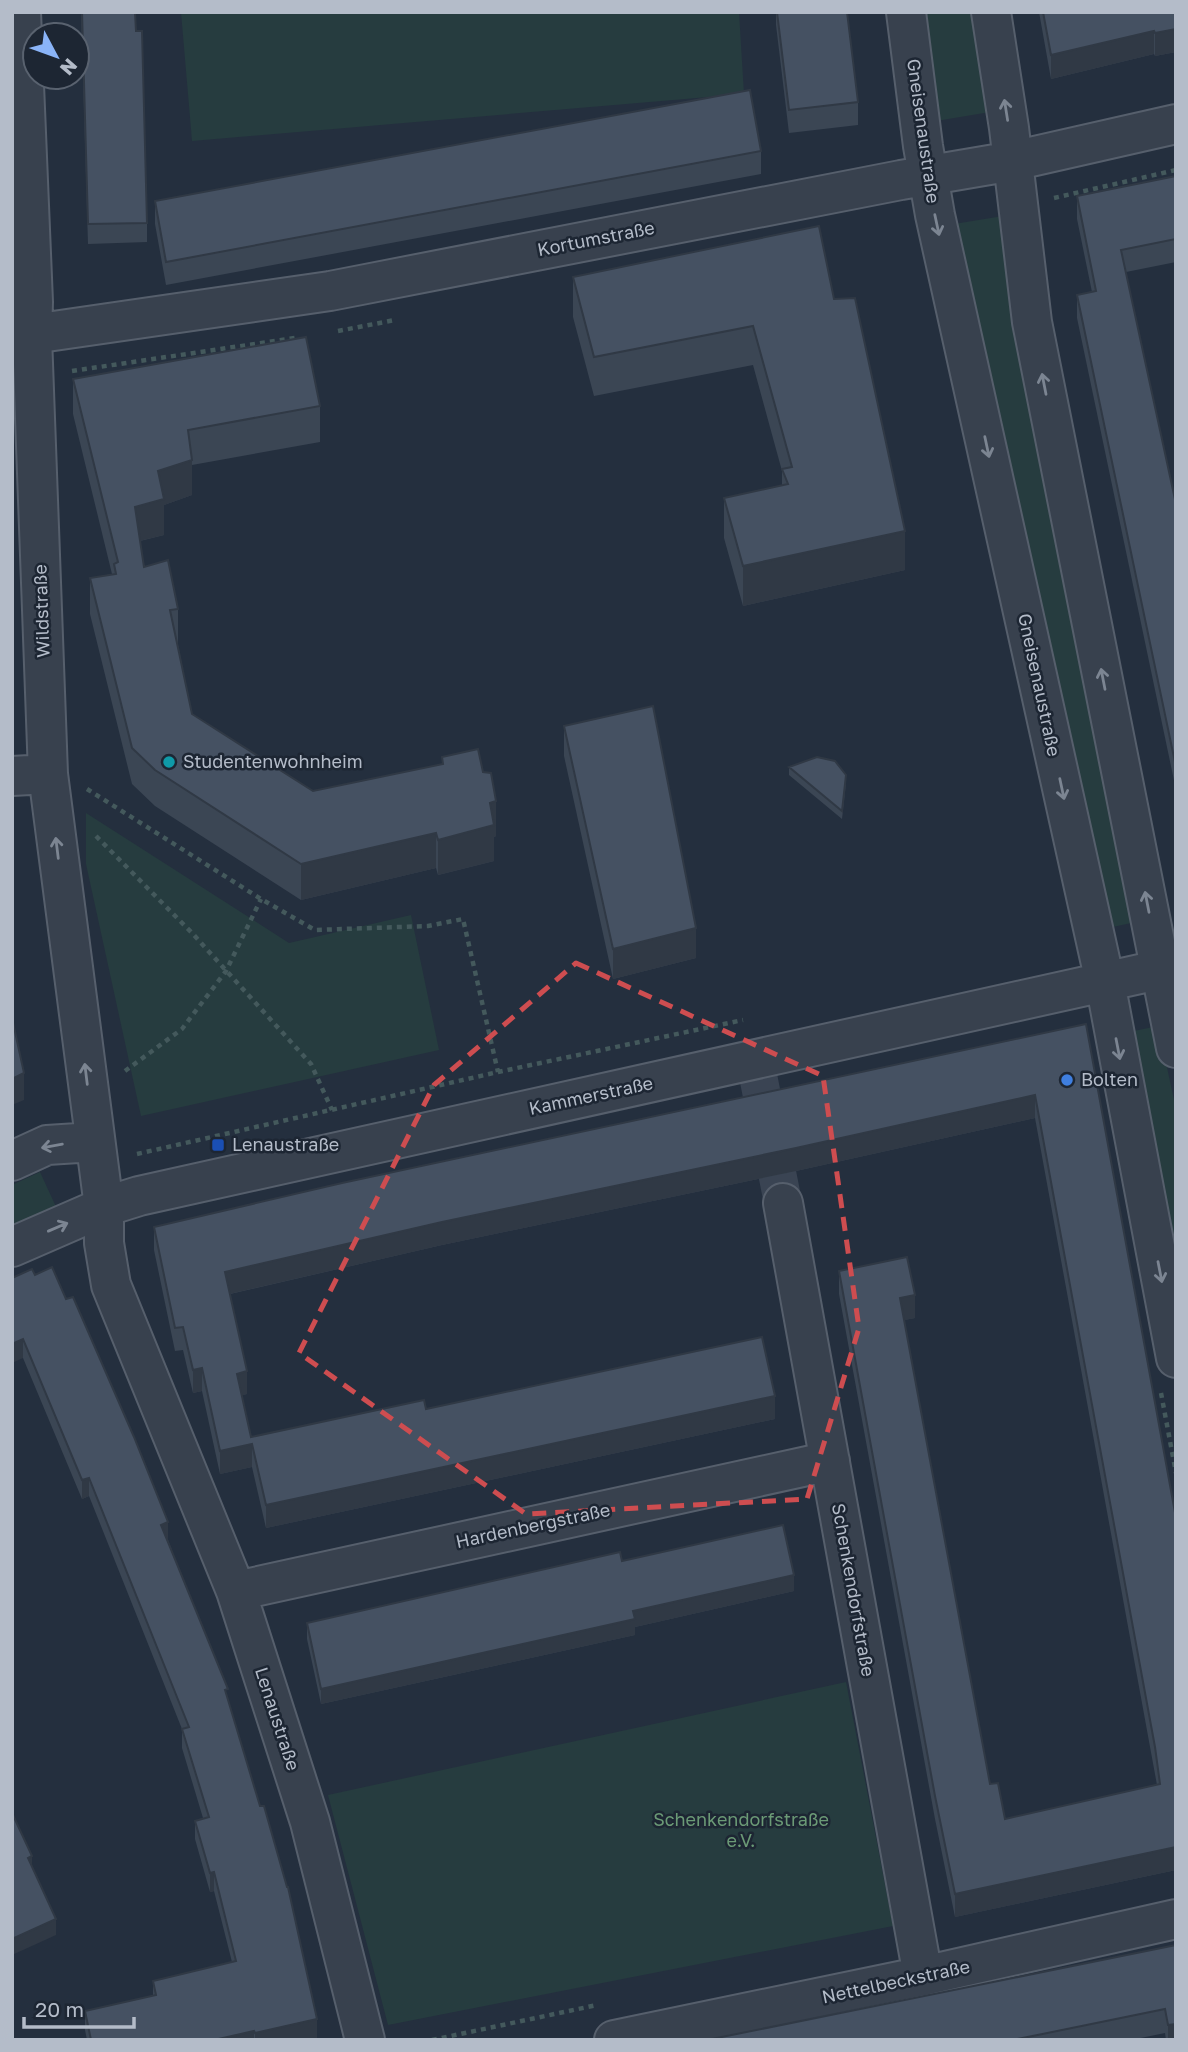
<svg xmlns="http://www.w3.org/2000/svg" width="1188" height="2052" font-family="'Golos Text',sans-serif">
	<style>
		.green { fill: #263c3f }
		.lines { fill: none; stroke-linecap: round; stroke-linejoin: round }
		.minor-tunnel { stroke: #3a4453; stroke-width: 38; stroke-dasharray: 38 19; stroke-linecap: butt }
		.minor-casing { stroke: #565f6c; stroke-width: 42 }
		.path { stroke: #44595c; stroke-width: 4.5; stroke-dasharray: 5 5; stroke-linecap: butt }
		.minor { stroke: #38414e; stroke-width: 38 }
		.wall { fill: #3b4654 }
		.shaded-wall { fill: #303945 }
		.building { fill: #455162; stroke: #303945; stroke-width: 2 }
		.oneway { stroke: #7c8592 }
		.marked { fill: none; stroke: #ce4d50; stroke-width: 5; stroke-dasharray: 14 9; stroke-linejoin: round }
		.culture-dot { fill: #0f9aa8; stroke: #1d2633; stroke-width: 2.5 }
		.shop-dot { fill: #3f7fe0; stroke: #1d2633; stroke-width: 2.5 }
		.transit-dot { fill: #1a4fb4; stroke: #1d2633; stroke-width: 2.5 }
		.labels { text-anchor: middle; stroke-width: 5; stroke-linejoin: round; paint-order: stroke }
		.street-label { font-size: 18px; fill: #b4bcc9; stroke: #1d2633 }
		.poi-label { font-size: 18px; fill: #b4bcc9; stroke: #1d2633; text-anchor: start }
		.park-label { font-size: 18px; fill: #6b9a76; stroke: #1d2633 }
	</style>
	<rect width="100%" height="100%" fill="#242f3e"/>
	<path class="green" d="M181,12h558l5,82 -552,47z
		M922,12h53l15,100 -54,9z
		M1003,216l133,706 -28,6 -154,-704z
		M86,813l203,130 122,-28 28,135 -298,66 -55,-252z
		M1158,1026l18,83v176l-47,-253z
		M40,1172l17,37 -45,20v-44z
		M846,1682l47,244 -505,99 -60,-230z"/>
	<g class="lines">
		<path class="minor-tunnel" d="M755,1060l28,143"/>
		<g class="minor-casing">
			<path id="minor" d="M21,12l12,290 -1,34 16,438 56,433v36l7,42 125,306 74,231 55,218
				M906,12l17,134 12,69 170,767 71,376
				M991,12l18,116 23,194 144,726
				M12,337l318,-46 571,-111 112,-19 163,-37
				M12,776l36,-2
				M12,1161l35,-16 47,-3
				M783,1203l140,773
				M12,1247l92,-40 35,-11 1037,-230
				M236,1591l594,-130
				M614,2040l309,-64 253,-57"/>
		</g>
		<path class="path" d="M1054,198l122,-28
			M338,331l57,-11
			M72,371l223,-33
			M87,789l174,110 54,31 113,-4 35,-7 35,153
			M96,836l96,97 119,131 21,46
			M125,1071l57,-42 44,-58 35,-72
			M137,1154l361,-82 245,-52
			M1161,1393l15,80
			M432,2040l165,-35"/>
		<use href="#minor" class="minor"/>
	</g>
	<path class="wall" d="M81,12l66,211v19l-59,2z
		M776,12h71l11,90v23l-69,8 -13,-108z
		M1039,12h137v40l-21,4 -1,-2 -103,25z
		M761,151v23l-595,111 -11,-61v-23z
		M1176,176v86l-50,10 50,232v286l-99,-472v-23l15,-3 -15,-73v-23z
		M573,277l261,22 71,271 -162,36 -19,-68v-40l58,-13v-14l-29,-106 -159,31 -21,-79z
		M73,379l247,27v36l-128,23v30l-28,10v30l-24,6 4,26 34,42v36l14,69 121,77 129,-27v-7l54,79 -2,1v24l-56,14 -2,-7 -135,32 -146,-94 -23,-22 -42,-170v-36l22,-4 -39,-160z
		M564,726l132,232 -83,21 -49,-223z
		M789,767l57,16 -4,36 -53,-44z
		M1086,1024l90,846 -221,47 -20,-98 -96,-525v-23l76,47 -11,2 86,464 15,35 152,-34 -122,-667 -239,53 -354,74 -212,49 17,100 -5,1 9,42 175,-28 349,10 -509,109 -14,-61 -32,7 -18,-83 -9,2 -10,-43 -8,1 -21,-101v-23z
		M12,1278l156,262 60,159 89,339 -8,2h-222l-2,-10v-19l68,-15v-15l79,-19 -18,-71 -4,1 -15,-53v-18l8,-3 -21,-70v-19l-93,-233 -7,3 -59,-141z
		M622,1561l172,30 -159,36v8l-314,69 -14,-65v-16z
		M1176,1945v95h-10l-1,-7 -34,7h-424z"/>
	<path class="shaded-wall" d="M1176,29v23l-21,4v-23z
		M1154,31v23l-103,25v-24z
		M192,460v35l-28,10v30l-29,7v-35l23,-36z
		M905,531v39l-162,36v-40z
		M496,801v35l-2,1v24l-56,14v-35l52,-37z
		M436,833v35l-135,32v-36z
		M696,928v30l-83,21v-30z
		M24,1073v27l-12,5v-26z
		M1035,1095v23l-239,53 -354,74 -217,50v-23l217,-50z
		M915,1295v23l-15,3v-23z
		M23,1339v19l-11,5v-19z
		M202,1368v23l-9,2v-23z
		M247,1371v23l-10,3v-23z
		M775,1396v23l-509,109v-23z
		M252,1444v23l-32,7v-23z
		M89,1478v18l-7,3v-19z
		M168,1522v18l-7,4v-19z
		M794,1575v16l-159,36v8l-314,69v-15l312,-78z
		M1176,1847v23l-221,47v-23z
		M32,1856v16l-4,-14z
		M214,1872v19l-4,1v-19z
		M56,1919v16l-44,20v-16z
		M317,2019v19l-8,2h-54v-7z
		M1176,2024v16h-8v-15z
		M254,2031v9h-40z"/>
	<path class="building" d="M82,12h53l1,19h6l5,192 -59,1z
		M777,12h70l11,90 -69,8z
		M1043,12h133v17l-21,4 -1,-2 -103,24z
		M750,90l11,61 -595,111 -11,-61z
		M1176,176v63l-55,11 55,254v263l-99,-472 19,-4 -19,-95z
		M819,226l15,73 21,-1 50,233 -162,35 -19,-68 64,-14 -6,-15 10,-2 -39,-141 -159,31 -21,-80z
		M306,337l14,69 -132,24 4,30 -34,11 6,28 -29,8 9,60 24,-7 10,49 -8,1 22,104 121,77 130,-27 -1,-7 36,-8 5,23 8,1 5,28 -6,2 4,22 -56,15 -2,-7 -135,31 -146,-94 -23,-22 -42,-170 26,-4 -2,-10 4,-2 -45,-183z
		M653,706l43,222 -83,21 -49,-223z
		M817,757l18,4 11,14 -4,36 -53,-44z
		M12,1018l12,55 -12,6z
		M1086,1024l90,494v329l-221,47 -20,-98 -96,-525 68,-14 8,38 -15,3 90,486 8,-1 7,36 155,-35 -5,-37 -120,-652 -239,53 -354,74 -217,50 22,99 -10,3 14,63 173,-37 2,9 336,-72 13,59 -509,109 -14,-61 -32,7 -18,-83 -9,2 -10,-43 -8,1 -21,-101 188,-44z
		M52,1267l14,32 7,-2 61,140 34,85 -7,3 67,164 -3,1 35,116h4l23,81h1l29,132 -62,14 -1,-2 -40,9h-123l-6,-29 71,-16 -3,-14 83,-20 -22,-89 -4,1 -15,-52 14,-4 -27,-88 7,-2 -100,-249 -7,2 -59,-141 -11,5v-66l20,-9 3,6z
		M783,1525l11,50 -161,36 2,8 -314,70 -14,-66 313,-71 2,9z
		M12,1813l20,43 -4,2 28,61 -44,20z
		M1176,1945v79l-8,1 -3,-16 -152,31h-306z"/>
	<defs><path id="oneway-shaft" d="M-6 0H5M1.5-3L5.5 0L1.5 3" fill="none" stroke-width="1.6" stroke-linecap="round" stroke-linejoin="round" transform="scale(1.75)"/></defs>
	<g class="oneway">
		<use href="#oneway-shaft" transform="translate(1006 110) rotate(-99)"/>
		<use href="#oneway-shaft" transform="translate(937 225) rotate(78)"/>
		<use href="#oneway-shaft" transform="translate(1044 384) rotate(-101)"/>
		<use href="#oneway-shaft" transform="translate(987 447) rotate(78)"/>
		<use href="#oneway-shaft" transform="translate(1103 679) rotate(-101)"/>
		<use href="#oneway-shaft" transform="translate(1062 789) rotate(78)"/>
		<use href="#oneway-shaft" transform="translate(57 848) rotate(-97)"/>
		<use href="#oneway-shaft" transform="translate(1147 902) rotate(-101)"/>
		<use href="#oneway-shaft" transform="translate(1118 1049) rotate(79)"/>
		<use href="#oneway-shaft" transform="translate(86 1074) rotate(-97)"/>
		<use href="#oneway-shaft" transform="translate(52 1146) rotate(170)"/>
		<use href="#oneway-shaft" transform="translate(58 1227) rotate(-23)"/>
		<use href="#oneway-shaft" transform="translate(1160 1272) rotate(79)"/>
	</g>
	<path class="marked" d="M576,963l247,113 36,252 -52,171 -281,15 -227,-161 135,-268z"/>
	<circle class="culture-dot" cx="169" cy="762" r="7"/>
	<circle class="shop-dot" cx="1067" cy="1080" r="7"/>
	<rect class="transit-dot" x="211" y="1138" width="14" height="14" rx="3.5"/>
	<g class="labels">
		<g class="street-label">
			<text transform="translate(923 131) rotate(82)" y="6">Gneisenaustraße</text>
			<text transform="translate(596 239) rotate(-11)" y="6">Kortumstraße</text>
			<text transform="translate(42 611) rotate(-92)" y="6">Wildstraße</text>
			<text transform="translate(1039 685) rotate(78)" y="6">Gneisenaustraße</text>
			<text transform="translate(591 1096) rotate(-12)" y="6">Kammerstraße</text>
			<text transform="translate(533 1526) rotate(-12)" y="6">Hardenbergstraße</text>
			<text transform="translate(853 1590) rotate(80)" y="6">Schenkendorfstraße</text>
			<text transform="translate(277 1719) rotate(72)" y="6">Lenaustraße</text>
			<text transform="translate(896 1982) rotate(-12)" y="6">Nettelbeckstraße</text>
		</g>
		<g class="poi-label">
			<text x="183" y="768">Studentenwohnheim</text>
			<text x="1081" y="1086">Bolten</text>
			<text x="232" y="1151">Lenaustraße</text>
		</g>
		<g class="park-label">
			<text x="741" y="1826">Schenkendorfstraße<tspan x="741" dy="21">e.V.</tspan></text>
		</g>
	</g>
	<rect width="1188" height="2052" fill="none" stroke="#b4bcc9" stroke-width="28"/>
	<g transform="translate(56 56) rotate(131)"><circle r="33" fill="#1d2633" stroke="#59626f" stroke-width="2"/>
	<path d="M0-5L12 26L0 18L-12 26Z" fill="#8ab4f8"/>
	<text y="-10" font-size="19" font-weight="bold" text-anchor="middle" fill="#b4bcc9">N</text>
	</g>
	<path d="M24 2017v10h110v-10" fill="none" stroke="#b4bcc9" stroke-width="3.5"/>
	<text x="35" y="2017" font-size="21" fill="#b4bcc9" stroke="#1d2633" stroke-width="5" paint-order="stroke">20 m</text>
</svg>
